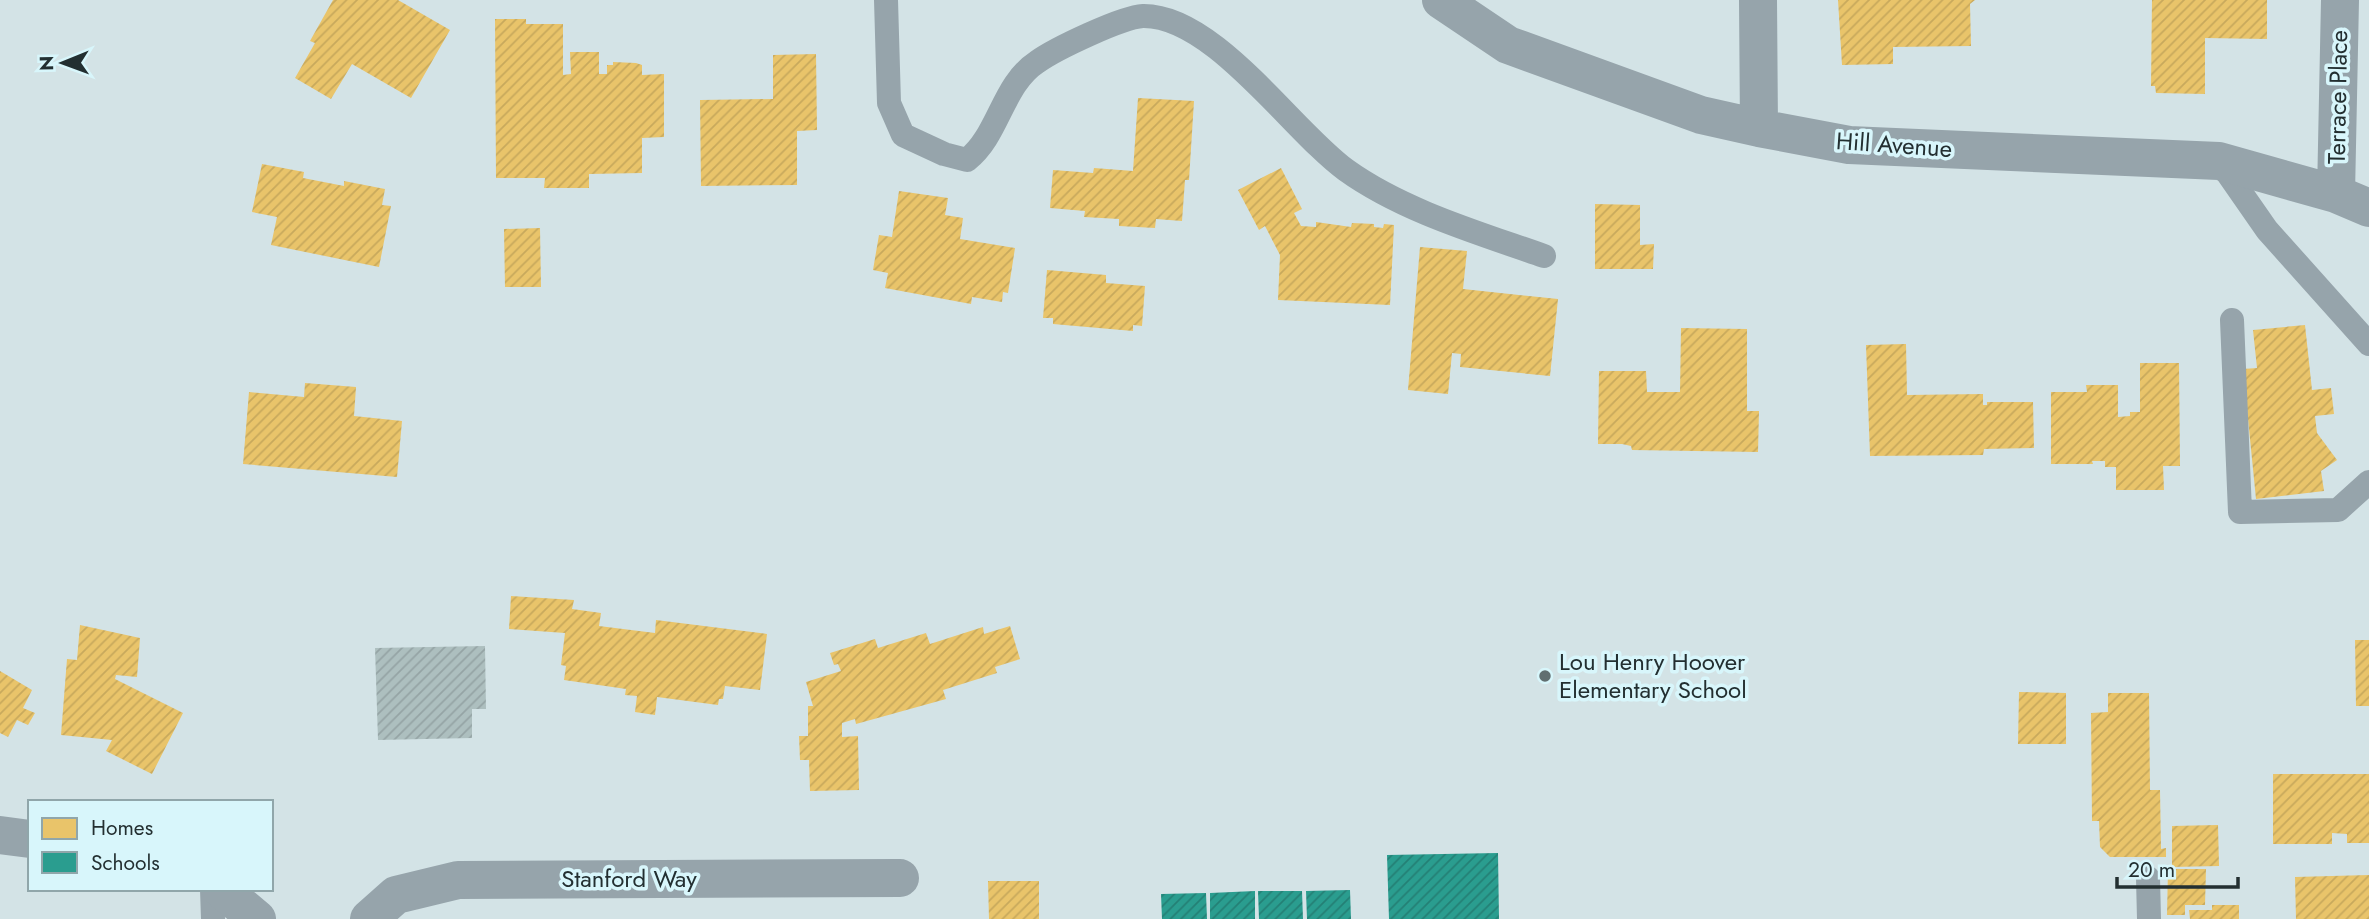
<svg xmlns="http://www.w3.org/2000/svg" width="2369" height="919" font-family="Jost,sans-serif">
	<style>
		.homes { fill: url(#homes-hatch) }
		.schools { fill: url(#schools-hatch) }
		.building { fill: url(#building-hatch) }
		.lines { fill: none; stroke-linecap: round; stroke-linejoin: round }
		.service { stroke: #96a4ab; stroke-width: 24 }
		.minor { stroke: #96a4ab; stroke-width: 38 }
		.poi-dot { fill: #616e70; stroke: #d8f6fb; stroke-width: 2.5 }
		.labels { text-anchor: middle; stroke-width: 7; stroke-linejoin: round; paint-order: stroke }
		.street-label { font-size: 24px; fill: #232f31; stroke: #d8f6fb }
		.poi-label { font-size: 24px; fill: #232f31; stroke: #d8f6fb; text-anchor: start }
	</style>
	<defs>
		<pattern id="homes-hatch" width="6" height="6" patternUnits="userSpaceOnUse" patternTransform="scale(1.75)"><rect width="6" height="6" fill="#e9c46a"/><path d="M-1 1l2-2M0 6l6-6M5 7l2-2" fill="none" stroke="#c8a95c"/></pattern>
		<pattern id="schools-hatch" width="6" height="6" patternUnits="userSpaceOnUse" patternTransform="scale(1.75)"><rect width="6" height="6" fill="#2a9d8f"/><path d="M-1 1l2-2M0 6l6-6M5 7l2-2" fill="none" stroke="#248075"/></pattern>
		<pattern id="building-hatch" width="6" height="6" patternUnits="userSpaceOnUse" patternTransform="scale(1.75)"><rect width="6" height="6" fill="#adbfbf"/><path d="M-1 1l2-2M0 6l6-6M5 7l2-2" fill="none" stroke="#95a4a5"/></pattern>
	</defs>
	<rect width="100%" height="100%" fill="#d3e3e6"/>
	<path class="homes" d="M333,0h65l52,30 -39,68 -59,-34 -21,35 -36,-21 20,-35 -5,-2z
		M1838,0h137l-5,4 1,42 -78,1v17l-51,1z
		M2152,0h115v39l-62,-1v56l-49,-1 -1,-7h-4z
		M495,19h31v5h37v51l8,-1 -1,-22h29v22h8v-9h6v-3l23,1 6,2v10l22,-1v63l-22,1v35l-53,1v14h-45l1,-10h-49z
		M816,54l1,76 -20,1v54l-96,1 -1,-86 73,-1v-44z
		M1138,98l56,3 -5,79h-4l-3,41 -26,-2 -1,9 -36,-2v-7l-35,-2 1,-6 -35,-3 3,-38 40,3 1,-5 39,3z
		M262,164l42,8 -1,6 41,8v-5l41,8 -3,16 9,1 -12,61 -108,-22 6,-28 -25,-5z
		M1281,168l21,41 -8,4 7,13 15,1v-5l35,5 1,-4 22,1v3l9,1 1,-4 10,1 -4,80 -112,-5 2,-45 -15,-29 -6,4 -21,-40z
		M899,191l49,7 -3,17 18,3 -3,21 55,9 -7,45 -5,-1 -1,10 -30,-5 -1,7 -86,-16 3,-15 -15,-3 6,-35 13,2z
		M1595,204l45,1v40l14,-1 -1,25h-58z
		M540,228l1,59h-36l-1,-58z
		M1420,247l47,4 -4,38 95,10 -8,77 -90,-9 1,-13 -9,-1 -4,41 -40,-4z
		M1047,270l59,5v8l39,3 -3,40 -9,-1v6l-80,-7v-6h-10z
		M2305,325l7,65 19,-2 3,26 -19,2 2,17 20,27 -16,11 3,20 -68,8 -13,-130 14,-1 -4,-38z
		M1681,328l66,1v82h12l-1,41 -126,-2 -1,-4 -9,-2h-24l1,-73h47l1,21h33z
		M1906,344l1,51 76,-1v11h4v-3h46l1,46 -50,1 -1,6 -113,1 -4,-111z
		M2140,363h39l1,103h-17l1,24h-48v-23h-11v-6h-13l1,3h-42v-72h36l-1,-7h32v32l12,-1v-4h10z
		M305,383l51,4 -2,29 48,5 -5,56 -154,-13 6,-72 55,5z
		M511,596l63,4 -2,9 29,4 -2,13 56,7 1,-13 111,14 -7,56 -35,-4 -2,13h-4l-1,6 -61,-8 -2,18 -20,-3 2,-16 -12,-1 1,-6 -62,-9 2,-14 -5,-1 4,-32 -56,-4z
		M80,625l60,13 -3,39 -21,-2 -1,4 68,34 -31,61 -46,-23 6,-11 -51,-5 6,-76 10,1z
		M1010,626l10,33 -25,8 2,6 -54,17 3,9 -90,25 -1,-5 -13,4v14l16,-1 1,54 -49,1 -1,-31h-9l-1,-24h9v-30h5l-7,-24 35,-11 -3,-7 -4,1 -4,-12 45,-14 3,9 48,-15 4,11 53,-17 1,7z
		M2355,640h14v66h-13z
		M0,671l32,19 -9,18 12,5 -7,12 -11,-5 -9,17 -8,-4z
		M2019,692l47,1v51h-48z
		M2108,693h41l1,97h10l1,59 5,-1v9h-56l-10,-10 -1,-26h-7l-1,-108 17,-1z
		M2273,774h96v69h-22v-9l-15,-1v11h-59z
		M2218,825l1,41 -47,1v-41z
		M2168,869h38l-1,36h-20v10h-18z
		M2369,875v44h-73l-1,-42z
		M988,881h51v38h-50z
		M2212,905h27v14h-49l-1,-9h23z"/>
	<path class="schools" d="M1498,853l1,66h-110l-2,-64z
		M1350,890l1,29h-44l-1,-28z
		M1255,891v28h-45v-26z
		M1258,891h44l1,28h-44z
		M1206,893l1,26h-45l-1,-25z"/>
	<path class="building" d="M485,646l1,63h-14v29l-94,2 -3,-92z"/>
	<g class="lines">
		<path class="service" d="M886,0l3,103 14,32 41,19 23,6c32,-25 35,-75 70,-98 18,-13 85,-45 106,-46 71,-1 149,115 203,154 57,41 133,63 198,86
			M2219,161l48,69 102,114
			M2232,320l8,192 98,-2 31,-28
			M2148,878l1,41
			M212,889l1,30"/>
		<path class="minor" d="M1441,0l67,45 193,70 58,13 90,17 370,16 117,33 33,14
			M1758,0l1,128
			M2336,194l4,-194
			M0,835l30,4
			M221,889l36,30
			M369,919l27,-24 62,-15 442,-2"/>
	</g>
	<circle class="poi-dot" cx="1545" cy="676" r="7"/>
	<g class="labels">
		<g class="street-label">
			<text transform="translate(2338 97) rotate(-89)" y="8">Terrace Place</text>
			<text transform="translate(1894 145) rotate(4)" y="8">Hill Avenue</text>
			<text x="629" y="887">Stanford Way</text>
		</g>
		<g class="poi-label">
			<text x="1559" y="670">Lou Henry Hoover<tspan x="1559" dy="28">Elementary School</tspan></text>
		</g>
	</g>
	<rect x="28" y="800" width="245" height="91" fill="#d8f6fb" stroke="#90a6aa" stroke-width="2"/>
	<rect x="42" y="818" width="35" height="21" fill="#e9c46a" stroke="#90a6aa" stroke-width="2"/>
	<text x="91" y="835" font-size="21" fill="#232f31">Homes</text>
	<rect x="42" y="852" width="35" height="21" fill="#2a9d8f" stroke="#90a6aa" stroke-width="2"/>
	<text x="91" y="870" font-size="21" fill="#232f31">Schools</text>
	<g transform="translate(63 63) rotate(269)" stroke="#d8f6fb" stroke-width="5" paint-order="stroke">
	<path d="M0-5L12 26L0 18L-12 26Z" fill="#232f31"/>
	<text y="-10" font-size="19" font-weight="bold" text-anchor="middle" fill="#232f31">N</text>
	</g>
	<path d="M2117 877v10h121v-10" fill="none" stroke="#232f31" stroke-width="3.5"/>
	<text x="2128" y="877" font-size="21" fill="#232f31" stroke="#d8f6fb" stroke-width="5" paint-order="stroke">20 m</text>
</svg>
